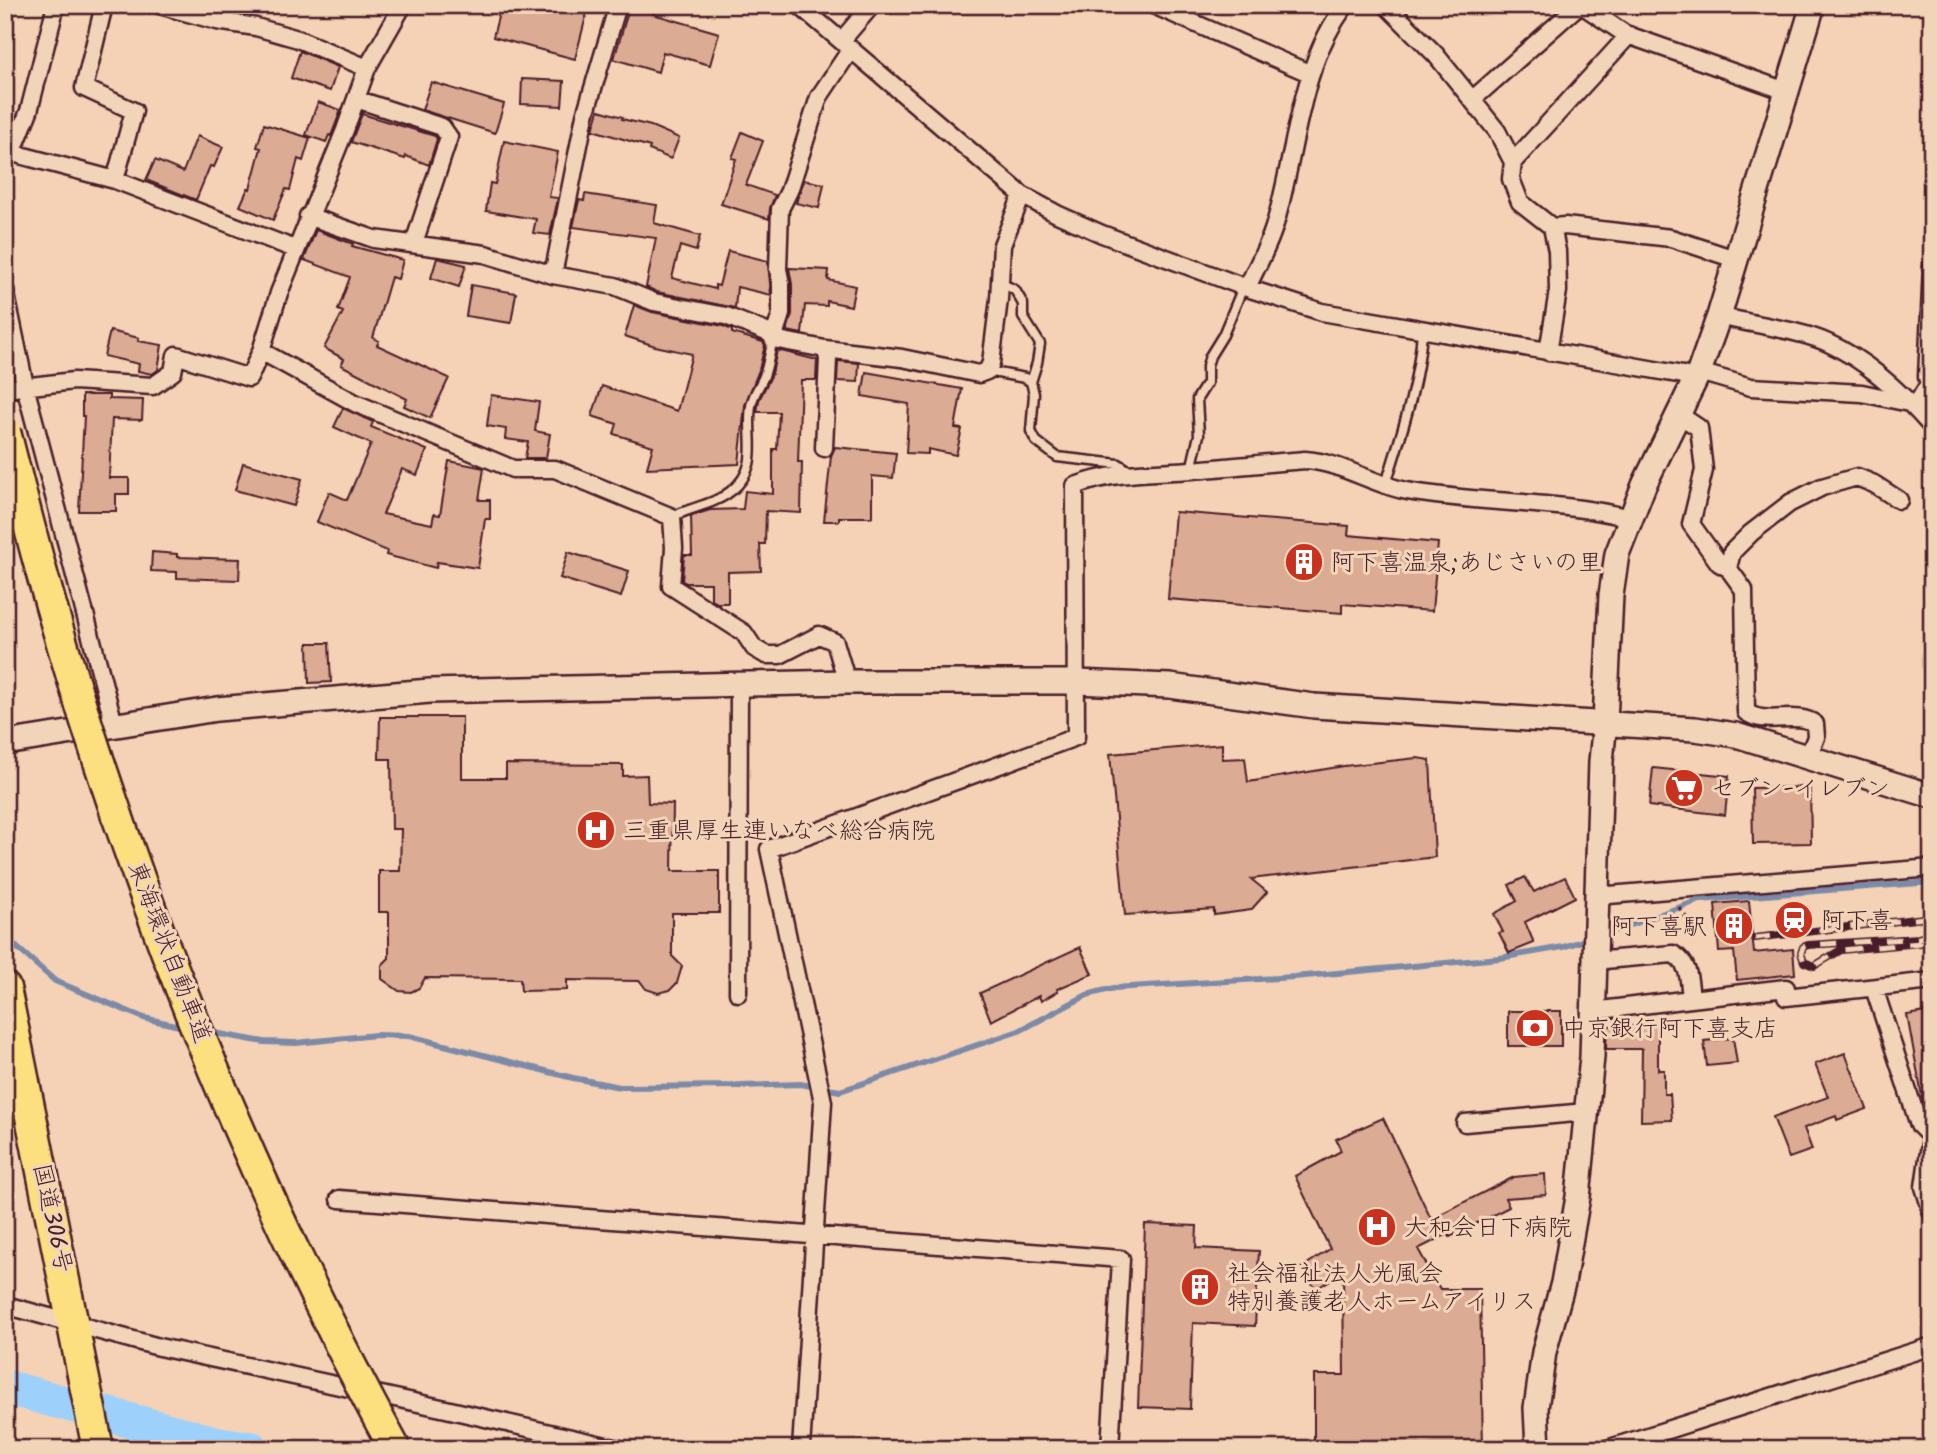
<svg xmlns="http://www.w3.org/2000/svg" width="1937" height="1454" font-family="Kalam,'Klee One',sans-serif">
	<style>
		.lines { fill: none; stroke-linecap: round; stroke-linejoin: round }
		.stream { stroke: #7c8aa8; stroke-width: 6 }
		.river { stroke: #9dd1fb; stroke-width: 35 }
		.building { fill: #dcab94; stroke: #4a1f2b; stroke-width: 2 }
		.lane-casing { stroke: #4a1f2b; stroke-width: 13 }
		.street-casing { stroke: #4a1f2b; stroke-width: 21 }
		.secondary-casing { stroke: #4a1f2b; stroke-width: 28 }
		.highway-casing { stroke: #4a1f2b; stroke-width: 35 }
		.path { stroke: #4a1f2b; stroke-width: 3.5; stroke-dasharray: 5 5; stroke-linecap: butt }
		.lane { stroke: #f2d5b9; stroke-width: 8 }
		.street { stroke: #f2d5b9; stroke-width: 16 }
		.secondary { stroke: #f2d5b9; stroke-width: 23 }
		.highway { stroke: #fce080; stroke-width: 30 }
		.rail-casing { stroke: #4a1f2b; stroke-width: 8 }
		.rail { stroke: #f2d5b9; stroke-width: 5; stroke-dasharray: 16; stroke-linecap: butt }
		.highway-bridge-casing { stroke: #4a1f2b; stroke-width: 35; stroke-linecap: butt }
		.highway-bridge { stroke: #fce080; stroke-width: 30 }
		.labels { text-anchor: middle; stroke-width: 6; stroke-linejoin: round; paint-order: stroke }
		.poi-label { font-size: 24px; fill: #4a1f2b; stroke: #f2d5b9; text-anchor: start }
		.street-label { font-size: 24px; fill: #4a1f2b; stroke: #f2d5b9 }
	</style>
	<rect width="100%" height="100%" fill="#f5d2b5"/>
	<filter id="ink" filterUnits="userSpaceOnUse"><feTurbulence type="fractalNoise" baseFrequency=".0143" numOctaves="2"/><feDisplacementMap in="SourceGraphic" scale="14" xChannelSelector="R" yChannelSelector="G"/><feConvolveMatrix kernelMatrix="1 2 1 2 8 2 1 2 1" color-interpolation-filters="sRGB"/></filter>
	<g filter="url(#ink)">
		<g class="lines">
			<path class="stream" d="M1602,935l98,-35 232,-18
				M5,937l50,44 89,37 44,10
				M209,1032l55,10 32,1 80,-8 33,1 164,42 47,9 121,-1 59,-2 40,7 179,-60 68,-36 27,-7 180,-11 206,-19 63,-11 28,-9"/>
			<path class="river" d="M5,1387l209,56 38,6"/>
		</g>
		<path class="building" d="M501,5h88l-14,54 -82,-22z
			M630,5h25l-2,9 66,19 -9,32 -47,-13 -5,20 -44,-13z
			M300,51l38,16 -8,24 -39,-13z
			M522,79l42,2 -2,25 -41,-2z
			M431,82l73,22 -9,29 -73,-23z
			M318,102l23,8 -10,26 -2,-1 -3,7 -20,-7z
			M599,110l24,7 -1,2 29,7 28,12 -8,21 -22,-9 1,-3 -57,-17z
			M362,114l73,22 2,3 -8,26 -23,-9 -1,3 -54,-17z
			M264,124l46,14 -7,23 -5,-2 -8,31 -4,-1 -13,31 -33,-14 8,-18 2,1 11,-41 -4,-1z
			M742,132l21,9 -17,44 29,10 -5,13 -1,11 -48,-15 15,-45 -4,-1z
			M197,136l26,11 -9,20 -4,-1 -14,34 -50,-20 9,-20 28,12z
			M504,141l54,11 -9,45 9,1 -8,37 -17,-2 3,-14 -50,-8 4,-28 5,1z
			M804,180l20,4 -5,24 -23,-5z
			M585,194l72,11 -3,18 46,13 -4,15 -16,-5 -8,32 43,11v-4l4,1 9,-35 40,10 3,34 -34,-8 -2,21 -78,-16 -11,-5 10,-49 -83,-11 6,-27 5,1z
			M316,230l37,14 -1,2 51,14 -5,19 -7,-2 -18,61 6,3 -2,4 72,33 -19,40 -26,-12 3,-7 -66,-34 3,-6 -20,-11 19,-36 -5,-2 12,-33 -46,-17z
			M437,258l29,7 -7,22 -28,-9z
			M789,268l40,2 -1,10 27,6 -4,20 -24,-5v5l-22,-1 -3,29 -15,-3 5,-17v-30z
			M471,285l45,8 -5,30 -45,-7z
			M634,305l18,7 71,14 9,4v3l31,9 2,3 -6,25 -14,35 -6,59 -92,4 6,-22 -39,-12 3,-10 -25,-8 10,-30 75,25 15,-57 -37,-8 -30,-10z
			M110,331l29,7 -1,3 24,4 -4,25 -6,4 -14,-3 1,-7 -35,-8z
			M777,350l40,10 -1,20h-15l-3,82h4l-1,51 -35,-2 -1,33h-5l1,27 -33,1v31h-11l-6,-4v-16h-25l-4,-2 2,-26h8l-1,-39 19,-6 33,-1 2,-18 28,3v-45h4l2,-37h-22l2,-12 13,-26z
			M838,361l21,2 -1,19 -21,-1z
			M866,372l96,17 -7,39 7,1 -6,26 -28,-6v5l-22,-1 3,-49 -47,-8z
			M82,395h27v4l34,1 -1,20 -30,-1 -3,59h20v16h-13v17h-37l5,-95h-2z
			M491,395l48,7 -4,29 15,3 -4,24h-21l3,-16 -23,-3 1,-10 -19,-3z
			M343,408l30,14 -2,5 56,23 -10,25 -15,-6 -19,45 49,10 2,-10 6,1 9,-54 35,7 -5,32h11v19h-5l-7,49 -41,-6 -1,6 -50,-13 1,-4 -70,-29 12,-30 18,8 24,-56 -37,-17z
			M835,447l61,6 -3,25 -21,-2v41h-33v4h-15l7,-65z
			M243,463l59,16 -8,27 -59,-16z
			M1175,512l174,14 -1,9 90,8 -6,68 -90,-7v9l-174,-14z
			M152,552l25,2v3l63,2 -1,21 -62,-2v-6l-26,-1z
			M568,552l61,19 -8,26 -61,-19z
			M308,643h21l2,39 -22,1z
			M380,717h82v61h44v-14l117,1v11l24,-1 1,28 25,1 -1,67h47v42h-47v43l10,10 -5,17 -7,7 -12,3 -12,-4 -6,-8 -73,-1v10l-46,1 -1,-12 -95,-1 -6,10 -8,4 -12,-1 -17,-12v-14l7,-7v-46h-10v-41h21l1,-42h-9l-1,-70h-12z
			M1222,744v15l23,-1 3,24 96,-16 73,-8 13,2 5,97 -184,22 16,13 -16,18 -37,5v-6l-89,6 -15,-161z
			M1653,768l76,8 -4,39 -76,-9z
			M1810,787l1,56 -58,1 -1,-56z
			M1525,877l9,15 31,-15 10,20 -50,25 9,21 -25,10 -10,-20 4,-1 -9,-18 23,-13 -8,-16z
			M1749,901l5,52 39,-4 2,25 -58,6 -3,-29 -15,1 -4,-48z
			M1080,947l12,27 -35,15 1,2 -17,10 -2,-5 -48,25 -11,-28z
			M1508,1011h53v35h-53z
			M1932,1011v95l-8,1 -17,-92z
			M1641,1024l17,1v45h6v24h6l2,26 -31,1 1,-72h-36l1,-23h34z
			M1733,1038l4,25 -30,3 -3,-25z
			M1845,1053l22,56 -30,11 -1,-4 -32,12 8,22 -23,8 -16,-41 55,-20 -13,-33z
			M1383,1118l48,101 83,-42 31,-3 1,21 -41,3 4,9 -59,30 -2,-3 -30,15 22,40h40l3,160h-169v-74h30l-1,-103 -27,17 -15,-21 29,-19 -35,-73 46,-25 -5,-12z
			M1145,1224l52,2 -1,22 63,3 -4,75 -62,-3 -3,86 -52,-2z"/>
		<g class="lines">
			<g class="lane-casing">
				<path id="lane" d="M999,282l16,8 8,14v13l17,27 -3,19 -6,19
					M987,371l38,7 6,4 3,12 -3,37 5,10 21,16 62,7 12,8
					M1191,470l8,-35 -2,-36 10,-16v-17l3,-10 13,-21 20,-48
					M1386,484c15,-49 33,-102 36,-153
					M672,517c19,-10 42,-12 59,-26 31,-24 15,-54 20,-85 2,-12 9,-20 13,-30 4,-11 6,-25 9,-37"/>
			</g>
			<g class="street-casing">
				<path id="street" d="M104,5l-20,83 50,23 -19,69
					M159,5l58,16 39,6 42,12 69,29
					M799,5l223,190 35,19 45,20 145,54 75,24 300,52 61,11 12,6
					M1153,5l158,69
					M1386,5l50,50 61,76 16,31 -2,17 9,23 32,25 5,24 1,40 -10,61
					M1582,5l43,29 161,57
					M842,40l30,-35
					M851,49l-32,48 -30,94 -9,18 -2,60 3,15v30l-8,25 52,10 77,9 77,16 8,-3 4,-8 8,-64 3,-54 20,-50
					M356,99l86,28 7,10 -35,106
					M1473,99l106,-94
					M5,151l110,29 180,69
					M12,153l17,-42 27,-106
					M1513,162l116,-127
					M308,216l66,23 111,15 68,21 62,11 39,16 72,14 48,19
					M1552,227l13,-1 106,12 64,21
					M553,275l32,-160 33,-110
					M1247,288c9,-21 22,-42 28,-64 21,-70 24,-160 71,-219
					M5,290l20,96 89,338
					M1719,316c31,8 81,14 109,27 40,18 75,51 104,84
					M261,351l94,52 158,66h42l117,48 2,31 -3,38 73,47 10,15 12,7h14l39,-20 16,7 12,40
					M1699,372l52,15 111,6 47,10
					M5,389l69,-8 79,5 20,-14 3,-17 73,23 12,-27 18,-58 66,-163 22,-62 36,-63
					M1915,407l14,-23 -2,-7 5,-111
					M1678,414l21,14 5,42 -13,54 28,39 9,5
					M824,448l4,-90 -3,-9
					M1808,757l8,-20 -1,-13c-18,-14 -49,3 -69,-12l-2,-122 -16,-22 4,-16 19,-19 39,-30 32,-16 35,-10 17,7 25,16
					M1597,896l335,-28
					M1593,961l80,-7c17,9 16,27 18,45l-98,12
					M1874,988l45,137 12,12
					M738,993l1,-310
					M1691,999l95,-11v9l146,-16
					M1465,1123l121,-11
					M1931,1137l-7,50 8,26
					M339,1199l782,60 -11,190
					M5,1305l154,42 287,62 173,40
					M801,1449l22,-347 -54,-253 307,-112 -1,-251c40,-15 75,-13 117,-16 38,-3 75,-7 113,-10 36,2 66,24 102,31 74,13 150,9 223,27
					M1607,1449l325,-103"/>
			</g>
			<g class="secondary-casing">
				<path id="secondary" d="M5,743l212,-34 213,-18 417,-9h230l93,4 144,20 381,23 41,6 196,61
					M1538,1449l-2,-41 8,-56 19,-69 15,-86 14,-140 9,-296 4,-39 6,-127 6,-41 27,-69 55,-113 20,-56 94,-311"/>
			</g>
			<g class="highway-casing">
				<path id="highway" d="M5,988l93,461"/>
			</g>
			<path class="path" d="M1679,907l12,18"/>
			<use href="#lane" class="lane"/>
			<use href="#street" class="street"/>
			<use href="#secondary" class="secondary"/>
			<use href="#highway" class="highway"/>
			<g class="rail-casing">
				<path id="rail" d="M1932,933l-13,5 -111,7 -5,2 -2,6 3,9 10,4 27,-16 91,-8
					M1755,938l177,-21"/>
			</g>
			<use href="#rail" class="rail"/>
			<g class="highway-bridge-casing">
				<path id="highway-bridge" d="M5,432c13,50 25,99 39,149 83,297 203,597 351,868"/>
			</g>
			<use href="#highway-bridge" class="highway-bridge"/>
		</g>
	</g>
	<defs>
		<g id="building-disc" transform="scale(2.0125)"><circle r="9.5" fill="#c8321e" stroke="#f2d5b9"/><path d="M-4-6H4V6H1V3H-1V6H-4ZM-2.5-4.3h1.7v1.8h-1.7ZM.8-4.3h1.7v1.8H.8ZM-2.5-1h1.7V.8h-1.7ZM.8-1h1.7V.8H.8Z" fill="#fff"/></g>
		<g id="supermarket-disc" transform="scale(2.0125)"><circle r="9.5" fill="#c8321e" stroke="#f2d5b9"/><path d="M-6-5.5h2.5l.6 2H6L4.5 2H-2.5L-4.4-4H-6ZM-1.5 3.2a1.3 1.3 0 1 0 .1 0ZM3 3.2a1.3 1.3 0 1 0 .1 0Z" fill="#fff"/></g>
		<g id="hospital-disc" transform="scale(2.0125)"><circle r="9.5" fill="#c8321e" stroke="#f2d5b9"/><path d="M-5-5h3v3.5h4V-5h3V5h-3V1.5h-4V5h-3Z" fill="#fff"/></g>
		<g id="station-disc" transform="scale(2.0125)"><circle r="9.5" fill="#c8321e" stroke="#f2d5b9"/><path d="M-3-6H3Q5-6 5-4V2Q5 4 3 4L4.5 6H3L1.5 4h-3L-3 6H-4.5L-3 4Q-5 4-5 2V-4Q-5-6-3-6ZM-3.5-4v3h7v-3ZM-3.5 1v1.5H-2V1ZM2 1v1.5H3.5V1Z" fill="#fff"/></g>
		<g id="bank-disc" transform="scale(2.0125)"><circle r="9.5" fill="#c8321e" stroke="#f2d5b9"/><path d="M-6-4H6V4H-6ZM0-2.3a2.3 2.3 0 1 0 0 4.6a2.3 2.3 0 1 0 0-4.6Z" fill="#fff"/></g>
	</defs>
	<g fill-rule="evenodd">
		<use href="#building-disc" x="1304" y="562"/>
		<use href="#supermarket-disc" x="1684" y="788"/>
		<use href="#hospital-disc" x="596" y="830"/>
		<use href="#station-disc" x="1794" y="920"/>
		<use href="#building-disc" x="1734" y="926"/>
		<use href="#bank-disc" x="1535" y="1028"/>
		<use href="#hospital-disc" x="1377" y="1227"/>
		<use href="#building-disc" x="1200" y="1287"/>
	</g>
	<g class="labels">
		<g class="poi-label">
			<text x="1331" y="570">阿下喜温泉;あじさいの里</text>
			<text x="1711" y="796">セブン-イレブン</text>
			<text x="623" y="838">三重県厚生連いなべ総合病院</text>
			<text x="1821" y="928">阿下喜</text>
			<text x="1707" y="934" text-anchor="end">阿下喜駅</text>
			<text x="1562" y="1036">中京銀行阿下喜支店</text>
			<text x="1404" y="1235">大和会日下病院</text>
			<text x="1227" y="1281">社会福祉法人光風会<tspan x="1227" dy="28">特別養護老人ホームアイリス</tspan></text>
		</g>
		<g class="street-label">
			<text transform="translate(170 952) rotate(69)" y="8">東海環状自動車道</text>
			<text transform="translate(53 1218) rotate(78)" y="8">国道306号</text>
		</g>
	</g>
	<rect width="1937" height="1454" fill="none" stroke="#f2d5b9" stroke-width="28"/>
	<rect x="14" y="14" width="1909" height="1426" fill="none" stroke="#4a1f2b" stroke-width="2.5" filter="url(#ink)"/>
</svg>
